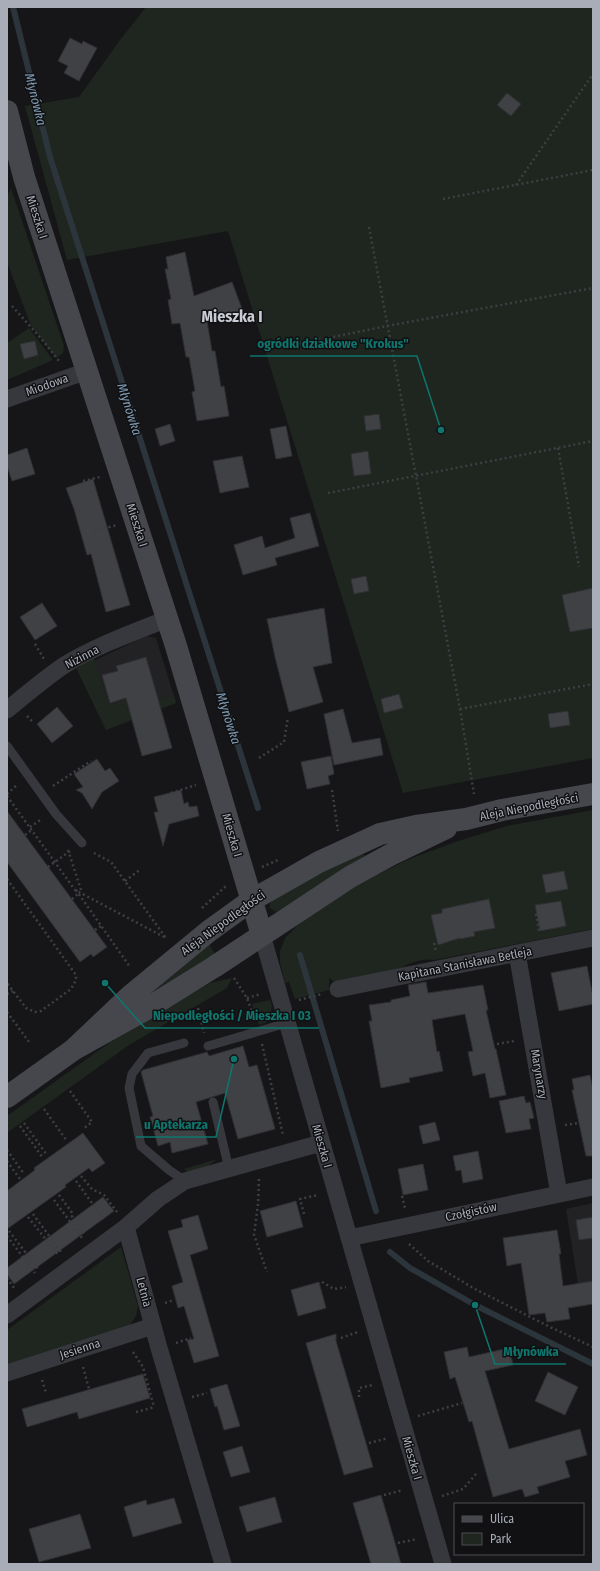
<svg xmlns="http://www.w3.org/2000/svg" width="600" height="1571" font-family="'Fira Sans Condensed',sans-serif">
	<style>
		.built { fill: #222225 }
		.green { fill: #1e261f }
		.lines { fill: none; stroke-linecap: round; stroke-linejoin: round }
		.stream { stroke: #2c353c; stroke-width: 6 }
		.building { fill: #404145; stroke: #303034 }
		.path { stroke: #3d3f44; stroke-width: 2.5; stroke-dasharray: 2 3; stroke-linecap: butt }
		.lane { stroke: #37383d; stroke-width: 9 }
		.street { stroke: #37383d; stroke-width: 17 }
		.secondary { stroke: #45474d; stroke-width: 22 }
		.labels { text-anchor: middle; stroke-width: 3; stroke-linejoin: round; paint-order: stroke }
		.street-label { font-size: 12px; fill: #a8adb8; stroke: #111113 }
		.water-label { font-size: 13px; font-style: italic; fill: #7f9bb3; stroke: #111113 }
		.district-label { font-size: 16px; font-weight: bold; fill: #c9ccd4; stroke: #111113 }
		.leader { fill: none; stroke: #0f766e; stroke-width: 1.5 }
		.callout-dot { fill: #0f766e; stroke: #111113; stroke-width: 1.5 }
		.callout-label { font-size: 13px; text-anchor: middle; font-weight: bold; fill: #0f766e; stroke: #111113; stroke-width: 3; stroke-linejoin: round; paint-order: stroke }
	</style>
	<rect width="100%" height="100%" fill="#161618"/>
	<path class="built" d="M146,636l10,2 20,65 -70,27 -29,-61z
		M593,1203v90l-13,4 -14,-88z"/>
	<path class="green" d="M146,7h447v751l-190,35 -175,-562 -161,29 -42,-154 54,-9 41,-57z
		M11,188l53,158 -1,7 -7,5 -25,-32 -24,-64v-65z
		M29,328l24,32 -46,20v-37z
		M94,658l15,47 16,-5 3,9 46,-14 2,8 -70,27 -30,-62z
		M593,810v119l-158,31c-12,-2 -24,2 -34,8l-66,14 -6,-4v12l-34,9 -6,-17 -4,1 -5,-20v-12l5,-13 17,-17 57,-37 48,-24 51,-19 49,-15z
		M362,854l3,1 -2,3 -81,51 -6,3 -6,-4v-4l3,-6 34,-18z
		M209,944l6,10 -69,44 -1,-2z
		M232,978l-5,10 -98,57 -122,88v-17l119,-85 84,-48z
		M270,1000l2,6 -3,15 -10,4 -7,-21z
		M217,1159l-9,7 -20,6 -4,-3z
		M121,1247l17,59 -2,10 -6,9 -123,41v-36z"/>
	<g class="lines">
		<path class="stream" d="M13,7l37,150 208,651
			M300,955l76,256
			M390,1252l20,16 65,37 118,59"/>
	</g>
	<path class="building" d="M70,38l12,6 1,-3 14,7 -18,33 -15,-8 4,-7 -10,-5z
		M507,93l14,11 -10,12 -14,-11z
		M185,252l9,44 38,-14 12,32 -37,7 5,30h3l6,36 3,-1 5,30 -32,5 -5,-29 3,-1 -6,-34h-3l-6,-34 -8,1 -4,-24 3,-1 -6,-30h3l-2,-12z
		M35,341l3,14 -14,4 -4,-15z
		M379,414l2,15 -15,2 -2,-15z
		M170,424l5,17 -15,5 -5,-17z
		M286,426l6,30 -16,3 -6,-30z
		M27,448l8,26 -23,7 -5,-15v-11z
		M368,451l3,23 -17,2 -3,-22z
		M242,456l7,31 -29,6 -7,-32z
		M93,479l37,126 -24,7 -15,-58 -4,1 -13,-46 -8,-21z
		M310,513l9,33 -44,12 2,7 -34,10 -9,-30 28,-9 3,12 30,-10 -5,-20z
		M366,576l3,15 -15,3 -3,-15z
		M593,588v40l-23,4 -8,-37z
		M42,603l15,23 -22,14 -15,-23z
		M324,608l8,55 -19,4 10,35 -34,10 -14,-55 -8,-38z
		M146,657l26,91 -30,8 -16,-58 -16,5 -8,-28 16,-4 -2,-5z
		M399,694l4,14 -19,5 -3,-14z
		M57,707l16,19 -21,17 -15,-19z
		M343,709l9,34 28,-5 3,17 -49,10 -10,-51z
		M568,711l2,14 -20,3 -2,-14z
		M331,756l3,18 -6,2 2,8 -23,5 -6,-27z
		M97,759l8,12 5,-3 9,13 -17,11 -10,17 -10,-16 -6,-3 7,-3 -9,-13z
		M181,790l3,14 4,-2 1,5 8,-1 2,10 -30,8 -6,22 -9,-34h4l-4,-15z
		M7,811l100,136 -14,10 -2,-3 -11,8 -73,-100z
		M564,871l4,18 -22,4 -4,-18z
		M489,899l6,29 -21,4 1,4 -15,3v-1l-22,7 -7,-30 11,-2v-4z
		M561,901l5,25 -26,5 -5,-26z
		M587,966l6,31v7l-34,7 -8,-38z
		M426,982l2,11 55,-8 5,25h-2l9,39h1l10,46 -16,3 -5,-25 -12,3 -5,-24 5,-1 -8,-37 -33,6 5,32 2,-1 4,20 -34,7 1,4 -29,6 -12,-67h3l-3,-16 22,-3v-2l19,-4 -2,-11z
		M243,1046l6,21 8,-2 18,64 -37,10 -13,-46 -29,9 12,42 -36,9 -2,-11 -12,4 -8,-29 3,-1 -12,-44 2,-2 64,-18 2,4z
		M590,1075l3,15v66h-7l-14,-66h2l-2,-11z
		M524,1096l2,7 4,-1 4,16 -5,1 2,10 -25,4 -7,-32z
		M435,1122l5,18 -17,4 -4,-18z
		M83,1133l22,30 -13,9 -3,-4 -24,17 1,2 -59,42v-38l28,-21 -1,-2z
		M478,1151l5,28 -20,4 -2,-13 -5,1 -3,-15z
		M423,1164l5,26 -25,5 -5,-26z
		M103,1197l11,14 -100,73 -7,-10v-6z
		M296,1201l7,26 -36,10 -7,-26z
		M198,1215l10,34 -18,6 29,101 -25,7 -7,-23 7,-1 -10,-33 -6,2 -6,-22 11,-4 -15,-51 15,-4 -2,-7z
		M593,1217v21l-14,2 -3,-20z
		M557,1230l4,24h-2l4,32 30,-5v23l-25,4 2,11 -23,3 -2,-9 -16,2 -8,-52 -14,3 -4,-28z
		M319,1282l7,26 -28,8 -7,-26z
		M336,1334v7l37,126 -29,8 -38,-132z
		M467,1347l2,10 40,-9 4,17 -28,6 24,78 71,-20 7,26 -22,6 5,16 -33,10 2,6 -14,4 -3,-8 -29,8 -21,-76 -3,1 -14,-45 -5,2 -6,-27z
		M548,1372l30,15 -13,28 -30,-14z
		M143,1374l7,24 -71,21 -2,-7 -50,15 -5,-18z
		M227,1384l13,42 -16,4 -7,-24 -2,1 -5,-18z
		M242,1446l8,26 -19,5 -8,-25z
		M381,1495l10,34 10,35h-30l-18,-61z
		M275,1497l7,25 -35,10 -8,-25z
		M174,1498l8,25 -49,14 -9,-30 22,-7 1,5z
		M80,1514l11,34 -52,14 -10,-33z"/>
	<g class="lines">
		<path class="path" d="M516,185l77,-111
			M443,199l150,-29
			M369,227l91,482 14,85
			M12,306l33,37 14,18
			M299,344l88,-18 206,-38
			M558,448l21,119
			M83,481l17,-4
			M328,493l265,-52
			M94,531l23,-6
			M35,644l9,15
			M460,709l133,-25
			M27,716l7,7
			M259,758l25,-16 4,-25
			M53,786l38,-25
			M332,790l6,41
			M171,793l25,-8
			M7,794l10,-9
			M7,796l68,94 91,48 -55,-76 -19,-10
			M30,827l12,-8
			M25,835l7,-5
			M68,850l14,43
			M48,867l22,-16
			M262,867l16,-7
			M7,879l69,96v5l-5,9 -30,22 -6,1 -9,-4 -19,-25
			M125,881l16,-12
			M76,890l54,77
			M72,899l6,-5
			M202,908l24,-22
			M536,914l3,17
			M95,930l6,-4
			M434,943l2,9
			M234,978l13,20 7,20
			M7,994l6,-3
			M247,998l14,-4
			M299,1000l23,-6
			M198,1008l6,25
			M7,1012l22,30
			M262,1044l21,91
			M497,1044l17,-3
			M70,1091l22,31 -9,7
			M44,1109l23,32
			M24,1123l23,32
			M565,1125l13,-2
			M20,1126l23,32
			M7,1150l17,24
			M7,1161l13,18
			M81,1176l11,13 12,6 13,17
			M259,1179l-1,25 -4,31 13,37
			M76,1181l29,40
			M59,1195l14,19 -1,3 13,18
			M402,1196l3,12
			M54,1200l28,38
			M33,1214l28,38
			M304,1214l-4,-15 18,-4
			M28,1217l31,39
			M9,1231l30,39
			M7,1236l28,37
			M409,1244l19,17 47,28 75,38 43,20
			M7,1278l7,10
			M322,1282l12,7 12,-2
			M165,1303l9,-3
			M341,1338l17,-6
			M176,1343l15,-5
			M133,1352l10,15 11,40
			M83,1367l8,29
			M42,1380l4,13
			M192,1397l15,-4
			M359,1397v-9l14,-3
			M136,1412l19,-5
			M418,1416l44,-13
			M369,1443l19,-5
			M384,1495l19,-5
			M442,1496l21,-7 13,-15
			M398,1543l19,-4"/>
		<path class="lane" d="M7,746l49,68 26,29
			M184,1043l-36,10 -16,21 -3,14 12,58 28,24 16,11
			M208,1046l79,-23
			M213,1102l16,67"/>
		<path class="street" d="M7,399l80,-28
			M7,710c18,-15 36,-30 56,-44 30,-19 71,-34 104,-47
			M262,935l181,629
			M517,953l42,241
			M338,989l255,-51
			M349,1238l244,-51
			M7,1315l119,-88
			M7,1373l146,-47
			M223,1564l-64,-216 -33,-121 32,-28 27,-18 136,-38"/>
		<path class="secondary" d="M7,111l17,66 152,469 86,289
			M73,1050l57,-54 79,-65 43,-31 67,-38 61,-28 36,-8 50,-7 36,-9 91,-16
			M7,1097l66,-47 70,-39 71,-44 136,-90 40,-22 56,-27"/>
	</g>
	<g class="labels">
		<g class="street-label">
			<text transform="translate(37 217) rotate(72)" y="4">Mieszka I</text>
			<text transform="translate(47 385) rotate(-20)" y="4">Miodowa</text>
			<text transform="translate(137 525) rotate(72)" y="4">Mieszka I</text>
			<text transform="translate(82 657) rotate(-28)" y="4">Nizinna</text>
			<text transform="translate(529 807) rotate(-11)" y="4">Aleja Niepodległości</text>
			<text transform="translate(232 835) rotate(74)" y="4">Mieszka I</text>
			<text transform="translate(223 923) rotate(-36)" y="4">Aleja Niepodległości</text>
			<text transform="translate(465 964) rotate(-11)" y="4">Kapitana Stanisława Betleja</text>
			<text transform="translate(539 1074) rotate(80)" y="4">Marynarzy</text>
			<text transform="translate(322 1146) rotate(74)" y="4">Mieszka I</text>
			<text transform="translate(471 1212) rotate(-12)" y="4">Czołgistów</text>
			<text transform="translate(144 1292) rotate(75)" y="4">Letnia</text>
			<text transform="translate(80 1349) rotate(-18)" y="4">Jesienna</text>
			<text transform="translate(412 1458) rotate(74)" y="4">Mieszka I</text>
		</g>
		<g class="water-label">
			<text transform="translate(36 99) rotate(76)" y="5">Młynówka</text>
			<text transform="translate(130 409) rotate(72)" y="5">Młynówka</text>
			<text transform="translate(229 718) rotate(72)" y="5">Młynówka</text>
		</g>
		<g class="district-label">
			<text x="232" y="322">Mieszka I</text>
		</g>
	</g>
	<path class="leader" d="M441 430L417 356H250M105 983L145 1028H319M234 1059L216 1137H136M475 1305L495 1364H566"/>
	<g class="callout-dot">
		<circle cx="441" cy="430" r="4"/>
		<circle cx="105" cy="983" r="4"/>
		<circle cx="234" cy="1059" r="4"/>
		<circle cx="475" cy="1305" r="4"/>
	</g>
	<g class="callout-label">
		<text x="333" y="348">ogródki działkowe "Krokus"</text>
		<text x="232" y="1020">Niepodległości / Mieszka I 03</text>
		<text x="176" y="1129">u Aptekarza</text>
		<text x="531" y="1356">Młynówka</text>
	</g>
	<rect width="600" height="1571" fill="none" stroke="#a8adb8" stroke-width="16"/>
	<rect x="454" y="1503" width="130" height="52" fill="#111113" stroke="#4d4f55"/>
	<rect x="462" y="1516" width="20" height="6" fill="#45474d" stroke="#4d4f55"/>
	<text x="490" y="1523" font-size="12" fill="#a8adb8">Ulica</text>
	<rect x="462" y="1533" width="20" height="12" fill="#1e261f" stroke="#4d4f55"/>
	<text x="490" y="1543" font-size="12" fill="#a8adb8">Park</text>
</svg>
